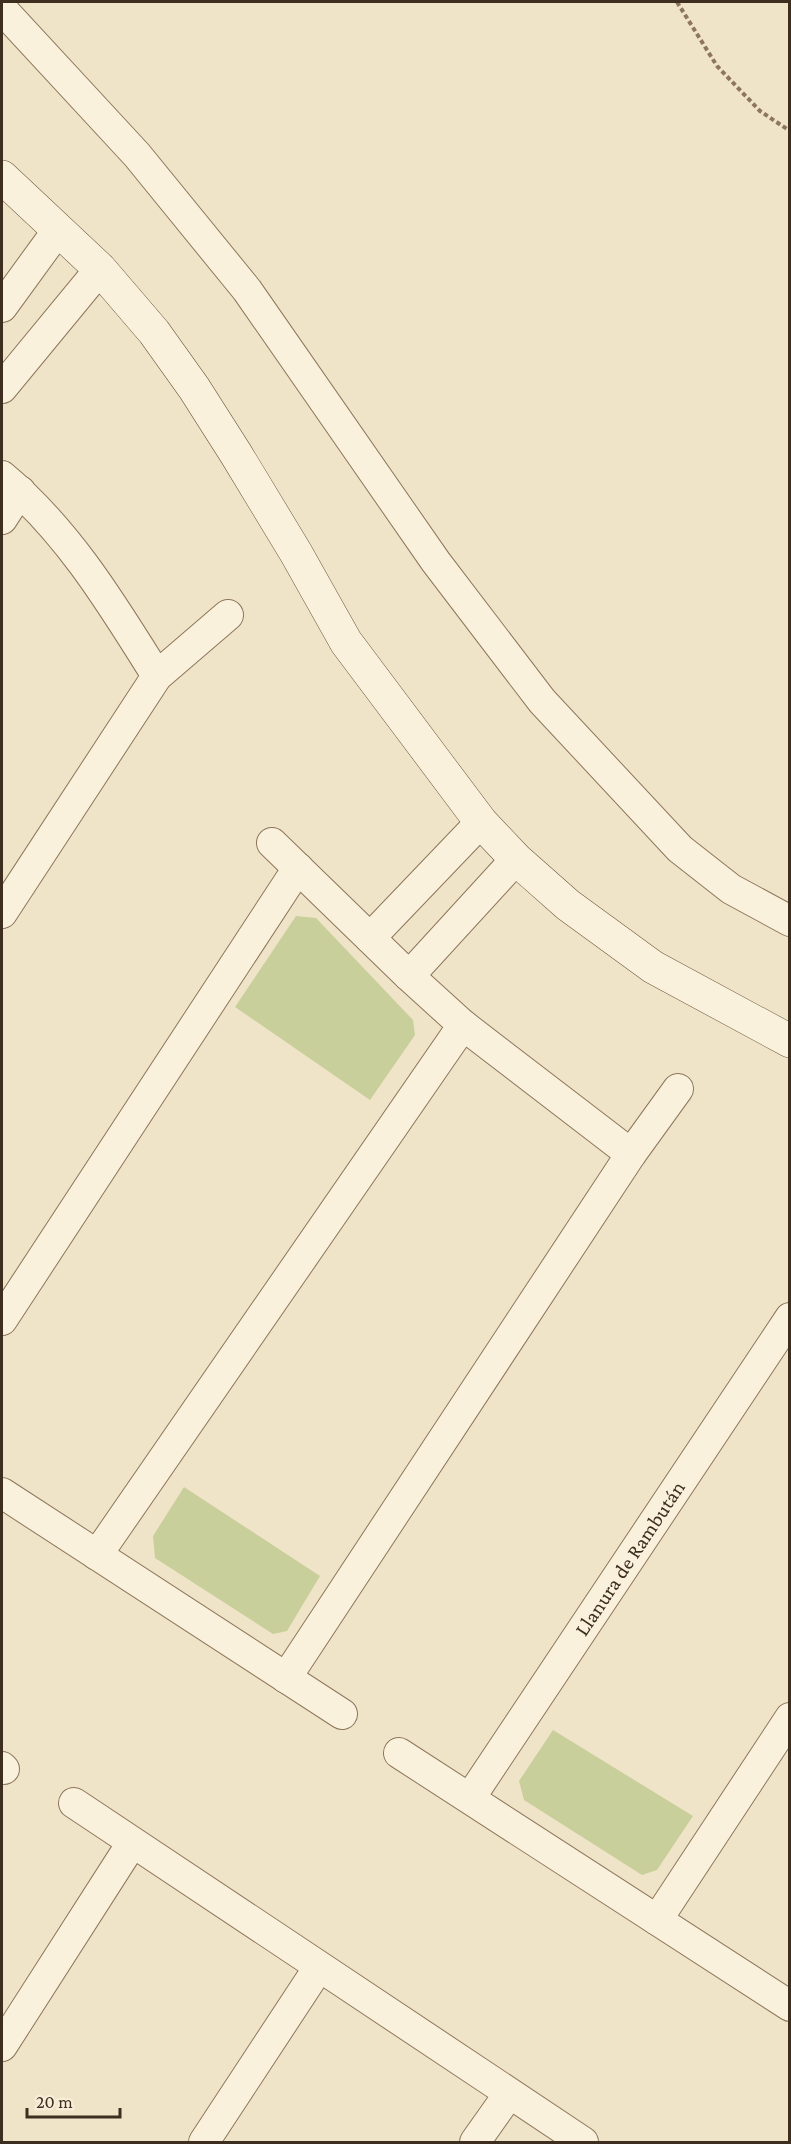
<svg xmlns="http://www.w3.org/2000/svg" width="791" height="2144" font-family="'Crimson Pro',serif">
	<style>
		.green { fill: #c9cf9b }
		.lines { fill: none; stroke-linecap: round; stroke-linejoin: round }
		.street-casing { stroke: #8d765c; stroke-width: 32 }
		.secondary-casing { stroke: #6f573f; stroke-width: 34 }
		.path { stroke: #8d765c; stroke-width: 4; stroke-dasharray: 4.5 3; stroke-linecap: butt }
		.street { stroke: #faf1dc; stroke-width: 30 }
		.secondary { stroke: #faf1dc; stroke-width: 33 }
		.labels { text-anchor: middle; stroke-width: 4.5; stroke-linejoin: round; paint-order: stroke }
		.street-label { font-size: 21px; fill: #3d2e20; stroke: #f7eed8 }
	</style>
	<rect width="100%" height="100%" fill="#f0e4c8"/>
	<path class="green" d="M296,916l20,2 97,102 2,15 -45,65 -135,-93z
		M184,1487l136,89 -33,55 -14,3 -118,-76 -2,-22z
		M553,1730l140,86 -36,54 -15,5 -118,-75 -5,-19z"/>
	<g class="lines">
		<g class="street-casing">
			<g id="street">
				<path d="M2,9l135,146 110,135 189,272 106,139 138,148 51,40 59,32"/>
				<path d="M2,307l56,-77"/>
				<path d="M2,388l98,-119"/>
				<path d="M2,476c66,55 110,128 155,200"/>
				<path d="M2,519l18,-28"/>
				<path d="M272,843l137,133 54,49 168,129"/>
				<path d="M2,913l155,-237 71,-61"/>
				<path d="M370,938l111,-116"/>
				<path d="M409,976l107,-117"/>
				<path d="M2,1320l296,-452"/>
				<path d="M2,1493l340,221"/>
				<path d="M97,1555l366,-530"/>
				<path d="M286,1678l345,-524 47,-65"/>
				<path d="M399,1753l391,253"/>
				<path d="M2,1767l2,2"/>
				<path id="s1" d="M470,1798l320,-480"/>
				<path d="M74,1803l509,339"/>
				<path d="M657,1920l133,-202"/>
				<path d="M2,2046l130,-203"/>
				<path d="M204,2142l115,-175"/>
				<path d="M475,2142l34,-48"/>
			</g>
		</g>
		<g class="secondary-casing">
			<path id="secondary" d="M2,177l98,92 54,63 40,56 42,66 60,99 50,89 135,180 35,37 52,46 85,62 137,74"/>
		</g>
		<path class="path" d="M677,2l40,64 43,45 30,20"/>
		<use href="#street" class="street"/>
		<use href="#secondary" class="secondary"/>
	</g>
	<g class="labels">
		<g class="street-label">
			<text dy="7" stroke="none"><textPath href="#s1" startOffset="288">Llanura de Rambután</textPath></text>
		</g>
	</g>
	<rect width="791" height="2144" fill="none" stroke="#3d2e20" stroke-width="6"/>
	<path d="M27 2108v9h93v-9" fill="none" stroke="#3d2e20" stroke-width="3"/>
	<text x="36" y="2108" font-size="18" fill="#3d2e20" stroke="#f7eed8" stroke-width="4.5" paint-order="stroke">20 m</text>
</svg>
